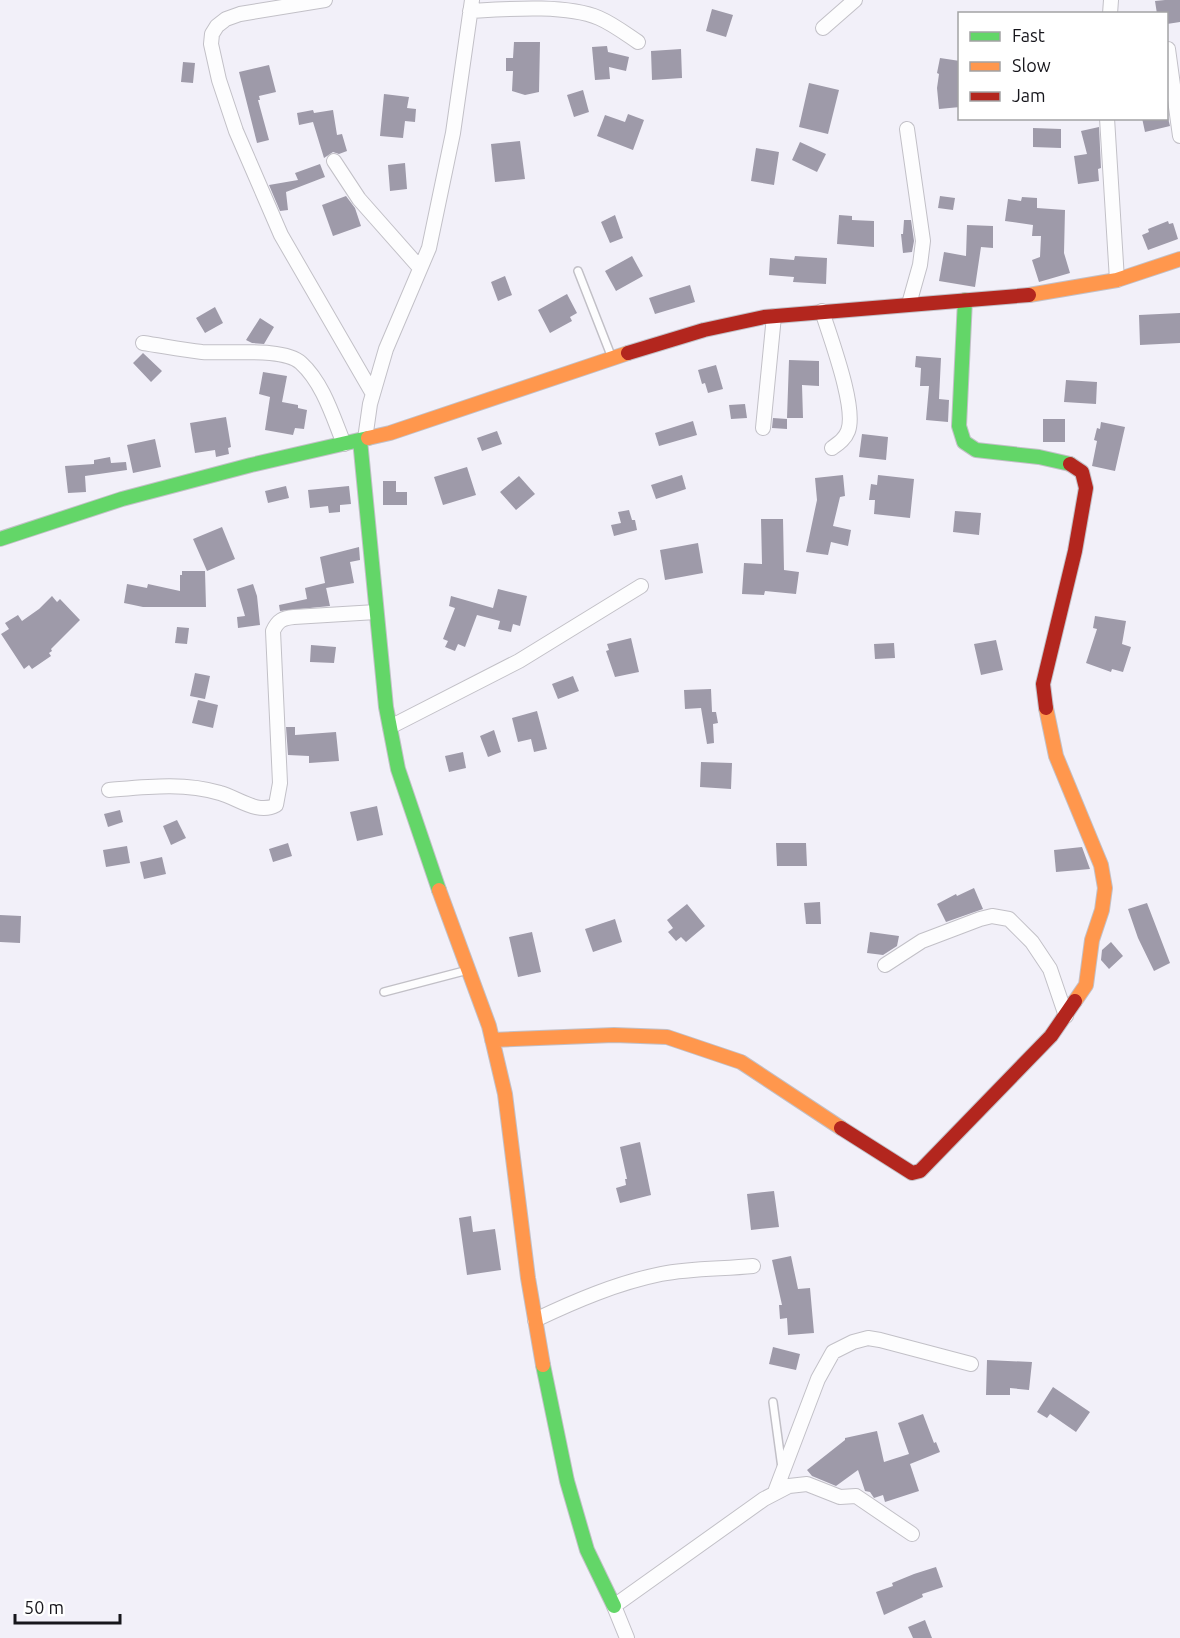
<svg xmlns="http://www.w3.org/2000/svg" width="1180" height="1638" font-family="Ubuntu,sans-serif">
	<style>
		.building { fill: #9e9aa9 }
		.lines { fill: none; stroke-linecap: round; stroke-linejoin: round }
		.lane-casing { stroke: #c2c0c7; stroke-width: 10 }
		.street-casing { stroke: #c2c0c7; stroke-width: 16 }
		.fast-casing { stroke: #c2c0c7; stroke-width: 16 }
		.slow-casing { stroke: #c2c0c7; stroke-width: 16 }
		.jam-casing { stroke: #c2c0c7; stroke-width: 16 }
		.lane { stroke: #fdfdfe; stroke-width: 7 }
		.street { stroke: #fdfdfe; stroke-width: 14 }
		.fast { stroke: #63d668; stroke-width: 14 }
		.slow { stroke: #ff974d; stroke-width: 14 }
		.jam { stroke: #b3261e; stroke-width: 14 }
	</style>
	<rect width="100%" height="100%" fill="#f2f0f9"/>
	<path class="building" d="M1165,0h15v22l-13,2v-10h-10l-2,-13z
		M712,9l21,6 -7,22 -20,-6z
		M514,42h26l-1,50 -14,3 -13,-4 1,-20h-7v-13h7z
		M607,46l1,6 21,5 -3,14 -17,-4 1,12 -15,1 -3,-33z
		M681,49l1,29 -30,2 -1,-29z
		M940,58l20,3v46l-21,2 -2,-21 2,-14 -2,-1z
		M183,62l12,1 -2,20 -12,-1z
		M269,65l7,27 -17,4 1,4h-2l11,40 -12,3 -18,-71z
		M809,83l30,7 -11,44 -29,-7z
		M583,90l6,22 -15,5 -7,-22z
		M384,94l25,3 -2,11 9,1 -1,13 -10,-1 -2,17 -23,-2z
		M313,110l1,3 19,-3 4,25 5,-1 5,17 -8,3 -6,-2 -9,6 -11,-36 -14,3 -2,-12z
		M628,114l16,6 -11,30 -36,-14 8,-21 20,7z
		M1142,118h26l2,8 -25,6z
		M1099,127l2,41 -3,1 1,12 -21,3 -4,-28 13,-2 -6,-23z
		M1033,128l28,1v19l-28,-1z
		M520,141l5,38 -30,3 -4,-38z
		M800,142l26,12 -9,18 -25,-12z
		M756,148l23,4 -5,33 -23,-4z
		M405,163l2,26 -17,2 -2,-26z
		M320,164l5,13 -39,15 2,18 -8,1 -11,-26 29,-5 -3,-7z
		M346,196l9,12 6,18 -28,10 -11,-31z
		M940,196l15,2 -2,12 -15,-2z
		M1022,197l15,1v10l28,2 -1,43 6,20 -31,9 -7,-22 8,-3 1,-21h-9l1,-11 -28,-4 3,-22 13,2z
		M615,215l8,23 -13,5 -9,-21z
		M839,215l13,1v4l22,1v26l-37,-3z
		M904,220h7l3,21 -2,11 -9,1 -2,-19h2z
		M1168,221l1,3 4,-1 5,16 -30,11 -6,-15 7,-3 -1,-3z
		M967,225l26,1v22l-12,-1 -6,40 -36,-6 5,-29 22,4z
		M632,256l11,20 -27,15 -11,-20z
		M795,256l32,2 -1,26 -33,-2 1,-5 -25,-2 1,-17 24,2z
		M505,276l7,19 -14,6 -7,-19z
		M690,285l5,17 -40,12 -6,-16z
		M567,294l10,19 -7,4 2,4 -22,12 -12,-23z
		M215,307l8,16 -18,10 -9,-15z
		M1180,313v30l-40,2 -1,-30z
		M260,318l14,9 -10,17 -12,-1 -6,-3z
		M143,353l19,18 -11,11 -18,-19z
		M916,356l25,2 -2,41 10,1 -1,22 -22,-2 3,-34h-9l1,-18 -6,-1z
		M789,360l30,1v25l-17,-1 1,33h-16z
		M716,365l7,24 -15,4 -3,-10 -3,1 -4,-14z
		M263,372l24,4 -5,26 16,3v3l9,2 -3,19 -9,-1 -2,7 -28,-5 5,-33 -11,-3z
		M1066,380l31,2 -1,22 -32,-2z
		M745,404l2,14 -16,1 -2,-14z
		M226,417l5,30 -3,1 1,6 -13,3 -1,-7 -20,3 -5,-30z
		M773,418l14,1v10l-15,-1z
		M1043,419h22v23h-22z
		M693,421l4,14 -38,11 -4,-13z
		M1101,422l24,5 -10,44 -23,-5 5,-25 -3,-1 3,-12 3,1z
		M497,431l5,13 -20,7 -5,-13z
		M862,434l26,3 -2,23 -27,-3z
		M155,439l6,28 -28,6 -6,-28z
		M110,457l1,6 15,-1 1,8 -42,6 1,16 -18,1 -3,-27 29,-2v-4z
		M467,467l9,28 -33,10 -9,-28z
		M682,475l4,14 -30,10 -5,-14z
		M843,475l2,21 -5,1 -7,29 18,4 -3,16 -17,-4 -3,13 -22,-3 11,-52 -2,-22z
		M878,475l36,4 -4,39 -36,-4 1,-14h-6l2,-16 6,1z
		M519,476l16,18 -19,16 -16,-18z
		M383,481h13v11h11v13h-24z
		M286,486l3,12 -21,5 -3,-12z
		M349,486l2,18 -11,1v7l-11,1 -1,-7 -18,2 -2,-18z
		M629,510l3,10h3l2,10 -23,6 -3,-11 10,-2 -3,-11z
		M955,511l26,2 -2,22 -26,-3z
		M761,519h22l1,51 15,2 -3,22 -31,-3 -1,4 -22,-1 2,-31 18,1z
		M222,527l13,32 -28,12 -14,-32z
		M698,543l5,30 -38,7 -5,-30z
		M359,547l1,13 -10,2 4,21 -28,5 -6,-31z
		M182,571h23l1,36h-63l-19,-4 3,-19 20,4 1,-4 32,7v-16h2z
		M325,583l5,23 -50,5 -1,-6 28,-6 -2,-11z
		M253,584l4,12 3,29 -22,3 -1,-11 8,-1 -8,-27z
		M498,589l29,7 -7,30 -7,-2 -2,8 -13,-3 2,-8 -23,-6 -12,32 -7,-3 -3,7 -10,-4 3,-6 -5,-2 12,-31 -6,-2 2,-10 42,12z
		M52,596l5,6 3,-3 20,21 -29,29 1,2 -3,2 2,3 -19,13 -3,-4 -5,4 -23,-35 8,-5 -4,-6 13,-8 4,6 17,-12z
		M1095,616l31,5 -4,23 9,3 -8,25 -11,-3 -1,3 -25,-9 11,-34 -4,-1z
		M177,627l12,1 -2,16 -12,-1z
		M631,638l8,34 -24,5 -9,-26 3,-1 -2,-6z
		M996,640l7,30 -22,5 -7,-31z
		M894,643l1,15 -20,1 -1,-15z
		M311,645l25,2 -2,16 -24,-1z
		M195,673l15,3 -5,23 -15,-3z
		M573,676l6,15 -21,8 -6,-15z
		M711,689l1,23h4l2,11 -5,1 1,19 -7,1 -6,-36 -16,1 -1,-19z
		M198,700l20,5 -5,23 -21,-5z
		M537,711l10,38 -13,3 -3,-13 -13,3 -6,-24z
		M286,727h9v8l41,-3 3,29 -30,2v-7l-21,-1z
		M494,730l7,22 -13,5 -8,-21z
		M463,752l3,16 -17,4 -4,-16z
		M701,762l31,1 -1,26 -31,-2z
		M377,806l6,29 -26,6 -7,-29z
		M120,810l3,12 -15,5 -4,-13z
		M177,820l9,18 -15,7 -8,-19z
		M288,843l4,13 -19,6 -4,-13z
		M776,843h30l1,23h-30z
		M127,846l3,17 -24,4 -3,-17z
		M1082,847l8,22 -34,3 -2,-22z
		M162,857l4,17 -22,5 -4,-17z
		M974,888l9,21 -37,13 -9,-18 19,-10 1,2z
		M820,902l1,22h-15l-2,-21z
		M1147,903l23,60 -16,8 -16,-33 -10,-29z
		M687,904l18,22 -19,16 -5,-5 -5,4 -8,-9 5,-4 -6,-8z
		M0,915l21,1 -1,27 -20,-1z
		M615,919l7,23 -29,10 -8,-23z
		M532,932l9,40 -23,5 -9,-40z
		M870,932l29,4 -2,10 -14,9 -16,-2z
		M1111,942l12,14 -14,13 -8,-9 1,-10z
		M640,1142l11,53 -31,8 -4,-15 10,-3 -1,-6h2l-7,-32z
		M774,1191l5,36 -28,3 -4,-36z
		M471,1216l2,16 22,-3 6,41 -34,5 -8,-57z
		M791,1256l7,33 12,-1 4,45 -26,2 -1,-17 -7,1 -1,-14h3l-10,-45z
		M773,1347l27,7 -4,16 -27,-6z
		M987,1360l45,2 -3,28 -19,-2v7h-24z
		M1053,1387l37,25 -14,20 -26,-18 -3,4 -10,-6z
		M923,1414l11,29 2,-1 4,10 -30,12 9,27 -34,11 -2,-7 -9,3 -4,-6 -5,-1 -7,-21 -22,16 -24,-10 -5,-6 38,-30v-2l32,-7 7,31 25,-8 -11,-31z
		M936,1567l7,20 -21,7 1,3 -39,18 -8,-23 17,-6 -1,-3 22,-9z
		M925,1620l7,18h-19l-5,-11z"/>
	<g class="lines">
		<g class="lane-casing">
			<path id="lane" d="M578,271l34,87
				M384,992l84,-22
				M773,1402l9,66"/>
		</g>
		<g class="street-casing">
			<path id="street" d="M325,0l-85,14 -14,5 -9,7 -5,8 -1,10 8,36 17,51 45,104 92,159
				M470,11c36,-2 96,-7 129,7 14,6 27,16 39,24
				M1110,14l1,-14
				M823,28l32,-28
				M1168,49l12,87
				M1107,118l10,162
				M907,129l16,112 -3,24 -11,39
				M334,161l25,38 61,69
				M822,311c8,26 35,97 26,120 -3,8 -9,12 -16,17
				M143,343c20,3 40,7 59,9 25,2 82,-5 99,11 22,20 32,54 43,81
				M763,428l11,-112
				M365,439l5,-35 16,-55 43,-101 24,-115 19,-133
				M390,727l129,-66 122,-75
				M109,790c36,-3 75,-8 111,3 18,5 38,22 56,12l4,-22 -7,-152c5,-11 10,-13 21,-14l82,-5
				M885,965l37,-24 58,-22 12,-3 17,3 23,23 18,27 16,47
				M535,1320c40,-19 82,-37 126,-46 30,-6 62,-5 92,-8
				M775,1492l43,-113 15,-27 20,-10 15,-4 12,2 91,24
				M627,1638l-13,-32 150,-107 25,-13 18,-2 33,13 16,-1 56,38"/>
		</g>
		<g class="fast-casing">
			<path id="fast" d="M965,300l-6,126 5,16 12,8 63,7 31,7
				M360,440l26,267 12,62 41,121
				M0,539l122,-40 129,-34 117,-27
				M543,1365l24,116 20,69 27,56"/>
		</g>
		<g class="slow-casing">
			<path id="slow" d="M1029,295l88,-15 63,-21
				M368,438l22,-5 238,-80
				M1046,708l10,48 45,109 4,23 -3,22 -10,30 -6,45 -11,16
				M439,890l50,136 16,68 23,184 15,87
				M492,1040l122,-5 53,2 74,25 100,66"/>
		</g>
		<g class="jam-casing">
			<path id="jam" d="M628,353l76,-23 60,-13 265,-22
				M1046,708l-3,-24 32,-133 11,-63 -4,-16 -12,-8
				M841,1128l71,45 8,-2 131,-135 24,-35"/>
		</g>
		<use href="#lane" class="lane"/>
		<use href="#street" class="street"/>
		<use href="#fast" class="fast"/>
		<use href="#slow" class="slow"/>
		<use href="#jam" class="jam"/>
	</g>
	<rect x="958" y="12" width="210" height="108" fill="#ffffff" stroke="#a2a2a4" stroke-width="1.5"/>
	<rect x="970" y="32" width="30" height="9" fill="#63d668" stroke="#a2a2a4" stroke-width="1.5"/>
	<text x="1012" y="42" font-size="18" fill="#17161c">Fast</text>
	<rect x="970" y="62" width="30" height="9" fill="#ff974d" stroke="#a2a2a4" stroke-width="1.5"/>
	<text x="1012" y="72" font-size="18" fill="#17161c">Slow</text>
	<rect x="970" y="92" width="30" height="9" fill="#b3261e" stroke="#a2a2a4" stroke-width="1.5"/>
	<text x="1012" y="102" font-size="18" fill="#17161c">Jam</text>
	<path d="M15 1614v9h105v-9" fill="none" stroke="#17161c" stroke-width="3"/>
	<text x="24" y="1614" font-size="18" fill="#17161c" stroke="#ffffff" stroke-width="4.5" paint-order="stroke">50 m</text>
</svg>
